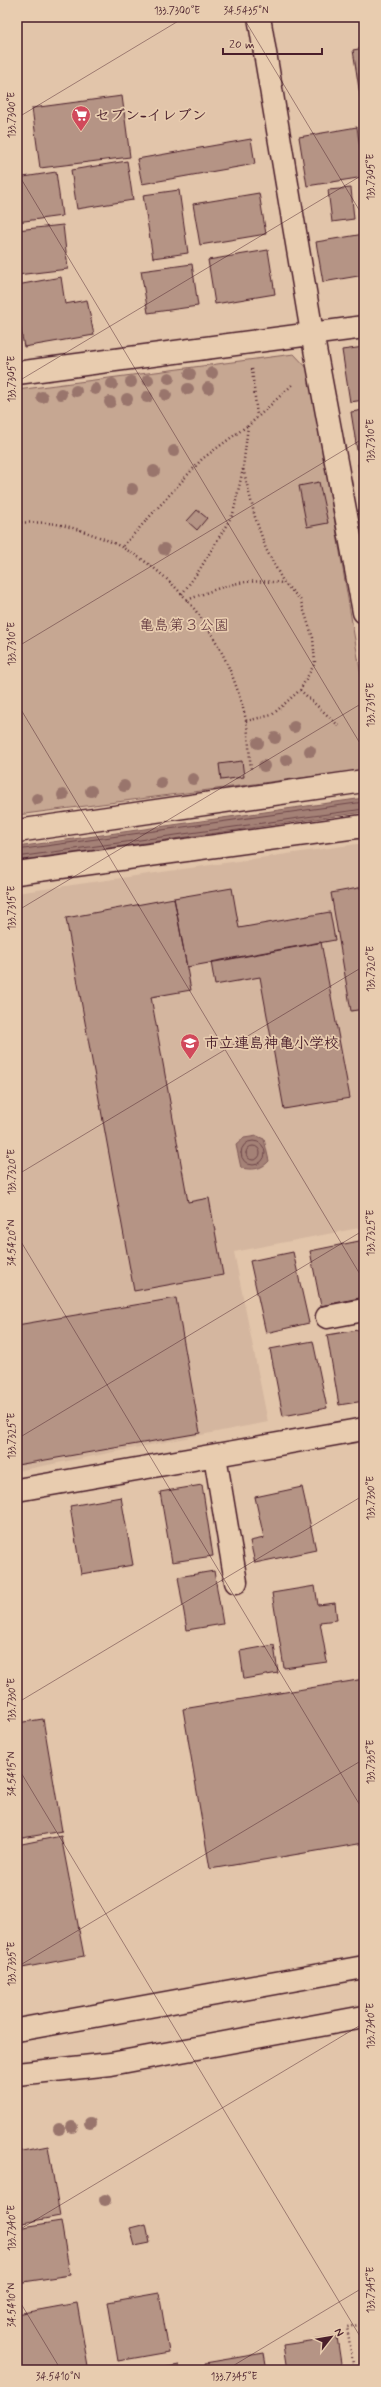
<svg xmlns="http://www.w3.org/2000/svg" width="381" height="2387" font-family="Mynerve,'Klee One',sans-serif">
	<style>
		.built { fill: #d4b69f }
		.green { fill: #c6a792; stroke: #88635e }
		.water { fill: #a48176; stroke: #805a58 }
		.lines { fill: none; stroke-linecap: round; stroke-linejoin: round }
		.shore { stroke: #6e4649; stroke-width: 1 }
		.building { fill: #b59485; stroke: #4a1f2b }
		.street-casing { stroke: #4a1f2b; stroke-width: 25 }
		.secondary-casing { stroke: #4a1f2b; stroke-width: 25 }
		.path { stroke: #4a1f2b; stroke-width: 2.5; stroke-dasharray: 1 3; stroke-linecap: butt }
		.street { stroke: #e8ccaf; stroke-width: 22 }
		.secondary { stroke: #e8ccaf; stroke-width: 22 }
		.tree { fill: #99756c }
		.ticks { fill: none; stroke: #4a1f2b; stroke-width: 1; stroke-opacity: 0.45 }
		.labels { text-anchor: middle; stroke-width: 3.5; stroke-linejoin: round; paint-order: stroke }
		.poi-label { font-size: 15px; font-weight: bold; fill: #4a1f2b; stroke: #e8ccaf; text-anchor: start }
		.park-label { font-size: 15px; fill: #5d333a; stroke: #e8ccaf }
		.neatline { fill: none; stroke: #4a1f2b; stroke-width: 1.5 }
		.ticks-label { font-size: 10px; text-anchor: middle; fill: #4a1f2b }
	</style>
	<rect width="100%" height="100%" fill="#e2c5aa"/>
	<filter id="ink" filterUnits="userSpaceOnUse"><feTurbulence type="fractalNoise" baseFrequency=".025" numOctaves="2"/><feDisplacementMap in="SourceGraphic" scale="8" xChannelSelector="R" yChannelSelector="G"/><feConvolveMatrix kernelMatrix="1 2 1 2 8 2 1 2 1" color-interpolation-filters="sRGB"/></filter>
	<g filter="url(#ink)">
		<path class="built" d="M364,843v384l-130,25 34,170 -251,49v-578z"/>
		<path class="green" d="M294,354l15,16 55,323v75l-2,2 -345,45v-425z"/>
		<path class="water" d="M364,798v14l-347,49v-14z
			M257,1136l7,3 5,22c-8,9 -17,9 -28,7l-5,-23 8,-7z"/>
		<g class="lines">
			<path class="shore" d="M17,850l347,-48
				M17,857l347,-48
				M241 1153a12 12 0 1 1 24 0a12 12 0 1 1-24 0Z
				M246 1153a7 7 0 1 1 14 0a7 7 0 1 1-14 0Z"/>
		</g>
		<path class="building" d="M364,48v73l-11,-71z
			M122,96l8,61 -90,11 -8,-60z
			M357,127l7,50 -57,9 -8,-49z
			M251,139l4,25 -113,20 -5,-25z
			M127,161l6,39 -56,9 -6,-39z
			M56,172l6,44 -45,6v-44z
			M351,188l3,31 -22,3 -4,-32z
			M179,190l9,63 -35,5 -10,-63z
			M259,193l7,41 -66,11 -7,-41z
			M63,225l5,44 -51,6v-45z
			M364,234v41l-41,7 -7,-40z
			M268,250l7,44 -60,10 -7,-44z
			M192,264l6,42 -50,7 -7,-42z
			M61,277l4,27 22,-4 7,35 -70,12 -7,-39v-23z
			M364,347v53l-14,2 -8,-52z
			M364,410v39l-7,1 -6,-38z
			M364,463v36l-6,-35z
			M319,482l9,41 -21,4 -8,-41z
			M197,510l10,8 -10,12 -10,-9z
			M242,761l2,16 -23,3 -2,-16z
			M364,887v122l-13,2 -20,-118z
			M232,888l7,40 91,-16 5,28 -148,27 -13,-69z
			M174,898l17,92 -40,7 37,205 21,-4 14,77 -89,16 -68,-373z
			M321,942l29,156 -66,11 -24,-132 -45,8 -4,-23z
			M364,1240v57l-43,9 -11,-55z
			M293,1252l16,71 -43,10 -16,-72z
			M176,1298l24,135 -183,32v-140z
			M364,1329v72l-25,4 -12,-70z
			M313,1341l14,67 -44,8 -13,-67z
			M202,1485l11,71 -41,6 -12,-70z
			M302,1487l14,63 -61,13 -5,-22 14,-3 -9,-41z
			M121,1497l12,68 -52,9 -11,-68z
			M214,1571l9,53 -36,6 -9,-53z
			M315,1586l3,19 17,-2 2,17 -17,2 7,40 -43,6 -12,-75z
			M274,1645l4,28 -34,6 -4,-28z
			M364,1679v164l-154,26 -27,-160z
			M43,1719l19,112 -45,8v-116z
			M61,1836l23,120 -67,13v-124z
			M48,2146l12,70 -43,8v-72z
			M61,2221l9,54 -53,8v-55z
			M146,2224l4,19 -15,3 -5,-18z
			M159,2293l10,59 -51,9 -10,-59z
			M77,2303l11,64 -19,3h-52v-56z
			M337,2337l5,33h-55l-4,-25z
			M264,2353l3,17h-61l-1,-7z
			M179,2365v5h-27z"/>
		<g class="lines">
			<g class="street-casing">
				<path id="street" d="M259,17l53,316 52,279
					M17,373l347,-46
					M17,831l347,-50
					M17,873l347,-47
					M327,1317l37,-7
					M215,1456l21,126
					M17,1490l347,-61"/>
			</g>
			<g class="secondary-casing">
				<path id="secondary" d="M17,2030l347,-63
					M17,2074l94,-10 253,-47"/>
			</g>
			<path class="path" d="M252,369l5,47
				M17,522c10,1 20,0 30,1 16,1 33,7 47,12 81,29 133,103 152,185 3,16 3,33 5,49
				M123,546l79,-87 45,-33
				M182,594l18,-25 33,-55 10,-45
				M187,600c40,-15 53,-22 96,-17
				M300,690l39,36
				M246,721l26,-6 28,-25 15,-27 -2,-25 -13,-39 -16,-16 -18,-34 -11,-32 -12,-49 5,-42 44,-41
				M354,2370l-7,-43 17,-3"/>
			<use href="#street" class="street"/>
			<use href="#secondary" class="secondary"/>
		</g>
		<g class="tree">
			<circle cx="212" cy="373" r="6"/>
			<circle cx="190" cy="374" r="6"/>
			<circle cx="169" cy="378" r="6"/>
			<circle cx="148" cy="380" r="6"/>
			<circle cx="131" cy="382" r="6"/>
			<circle cx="112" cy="384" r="6"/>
			<circle cx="208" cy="388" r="6"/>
			<circle cx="95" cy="389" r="6"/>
			<circle cx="188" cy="389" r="6"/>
			<circle cx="76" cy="391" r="6"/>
			<circle cx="61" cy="394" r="6"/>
			<circle cx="166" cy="395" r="6"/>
			<circle cx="42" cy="397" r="6"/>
			<circle cx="147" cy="397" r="6"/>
			<circle cx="127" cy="399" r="6"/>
			<circle cx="110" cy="402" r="6"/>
			<circle cx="174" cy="451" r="6"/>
			<circle cx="154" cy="471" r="6"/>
			<circle cx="132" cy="489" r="6"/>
			<circle cx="164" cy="549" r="6"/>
			<circle cx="294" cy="727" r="6"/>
			<circle cx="275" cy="738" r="6"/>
			<circle cx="258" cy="743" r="6"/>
			<circle cx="310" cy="751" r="6"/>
			<circle cx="286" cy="760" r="6"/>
			<circle cx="264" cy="766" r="6"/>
			<circle cx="193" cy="779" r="6"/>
			<circle cx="161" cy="783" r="6"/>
			<circle cx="124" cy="786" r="6"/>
			<circle cx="91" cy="791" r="6"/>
			<circle cx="63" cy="795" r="6"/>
			<circle cx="37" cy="799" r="6"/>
			<circle cx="90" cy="2123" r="6"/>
			<circle cx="72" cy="2127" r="6"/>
			<circle cx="59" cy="2129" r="6"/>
			<circle cx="105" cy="2200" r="6"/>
		</g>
	</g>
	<path class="ticks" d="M243,17l121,201M17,118l168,-101M17,172l347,578M17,382l347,-208M17,647l347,-209M17,703l347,578M17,911l347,-209M17,1175l347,-209M17,1235l347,577M17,1439l347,-209M17,1703l347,-208M17,1766l347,577M17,1967l347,-208M17,2231l347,-208M17,2297l44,73M226,2370l138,-83"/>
	<defs>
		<g id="supermarket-pin" transform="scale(1)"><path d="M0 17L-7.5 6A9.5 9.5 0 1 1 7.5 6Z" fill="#d1495b" stroke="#e8ccaf"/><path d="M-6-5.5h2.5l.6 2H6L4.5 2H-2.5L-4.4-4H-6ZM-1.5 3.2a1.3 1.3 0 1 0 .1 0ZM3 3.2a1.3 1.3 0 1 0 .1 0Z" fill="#fff"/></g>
		<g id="school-pin" transform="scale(1)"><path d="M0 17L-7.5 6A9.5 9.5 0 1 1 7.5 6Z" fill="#d1495b" stroke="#e8ccaf"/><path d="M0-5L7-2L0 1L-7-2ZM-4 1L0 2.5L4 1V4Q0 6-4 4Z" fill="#fff"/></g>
	</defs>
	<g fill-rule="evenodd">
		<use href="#supermarket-pin" x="81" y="115"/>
		<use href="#school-pin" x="190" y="1043"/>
	</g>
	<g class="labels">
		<g class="poi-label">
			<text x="95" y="120">セブン-イレブン</text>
			<text x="204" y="1048">市立連島神亀小学校</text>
		</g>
		<g class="park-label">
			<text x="184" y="630">亀島第３公園</text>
		</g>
	</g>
	<rect width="381" height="2387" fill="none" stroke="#e8ccaf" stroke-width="44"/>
	<g transform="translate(331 2337) rotate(59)" stroke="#e8ccaf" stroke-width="3" paint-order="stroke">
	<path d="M0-3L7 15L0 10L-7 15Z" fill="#4a1f2b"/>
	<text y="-6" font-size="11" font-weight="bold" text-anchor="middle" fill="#4a1f2b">N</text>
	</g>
	<path d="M223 48v6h99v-6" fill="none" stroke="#4a1f2b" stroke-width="2"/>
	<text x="229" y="48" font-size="12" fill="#4a1f2b" stroke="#e8ccaf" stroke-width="3" paint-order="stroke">20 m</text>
	<rect x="22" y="22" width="337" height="2343" class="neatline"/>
	<g class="ticks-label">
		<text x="177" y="14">133.7300°E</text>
		<text x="246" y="14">34.5435°N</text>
		<text transform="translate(11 115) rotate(-90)" y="4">133.7300°E</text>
		<text transform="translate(370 177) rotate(-90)" y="4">133.7305°E</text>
		<text transform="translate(11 379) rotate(-90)" y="4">133.7305°E</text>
		<text transform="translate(370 441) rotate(-90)" y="4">133.7310°E</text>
		<text transform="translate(11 644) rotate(-90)" y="4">133.7310°E</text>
		<text transform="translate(370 705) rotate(-90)" y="4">133.7315°E</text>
		<text transform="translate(11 908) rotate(-90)" y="4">133.7315°E</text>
		<text transform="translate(370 969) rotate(-90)" y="4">133.7320°E</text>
		<text transform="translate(11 1172) rotate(-90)" y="4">133.7320°E</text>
		<text transform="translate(370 1233) rotate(-90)" y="4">133.7325°E</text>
		<text transform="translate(11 1243) rotate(-90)" y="4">34.5420°N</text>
		<text transform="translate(11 1436) rotate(-90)" y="4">133.7325°E</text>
		<text transform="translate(370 1498) rotate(-90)" y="4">133.7330°E</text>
		<text transform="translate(11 1700) rotate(-90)" y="4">133.7330°E</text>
		<text transform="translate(370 1762) rotate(-90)" y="4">133.7335°E</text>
		<text transform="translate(11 1774) rotate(-90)" y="4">34.5415°N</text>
		<text transform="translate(11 1964) rotate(-90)" y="4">133.7335°E</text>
		<text transform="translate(370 2026) rotate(-90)" y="4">133.7340°E</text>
		<text transform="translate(11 2228) rotate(-90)" y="4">133.7340°E</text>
		<text transform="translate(370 2290) rotate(-90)" y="4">133.7345°E</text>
		<text transform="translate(11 2305) rotate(-90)" y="4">34.5410°N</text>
		<text x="58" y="2380">34.5410°N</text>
		<text x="234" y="2380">133.7345°E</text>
	</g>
</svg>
